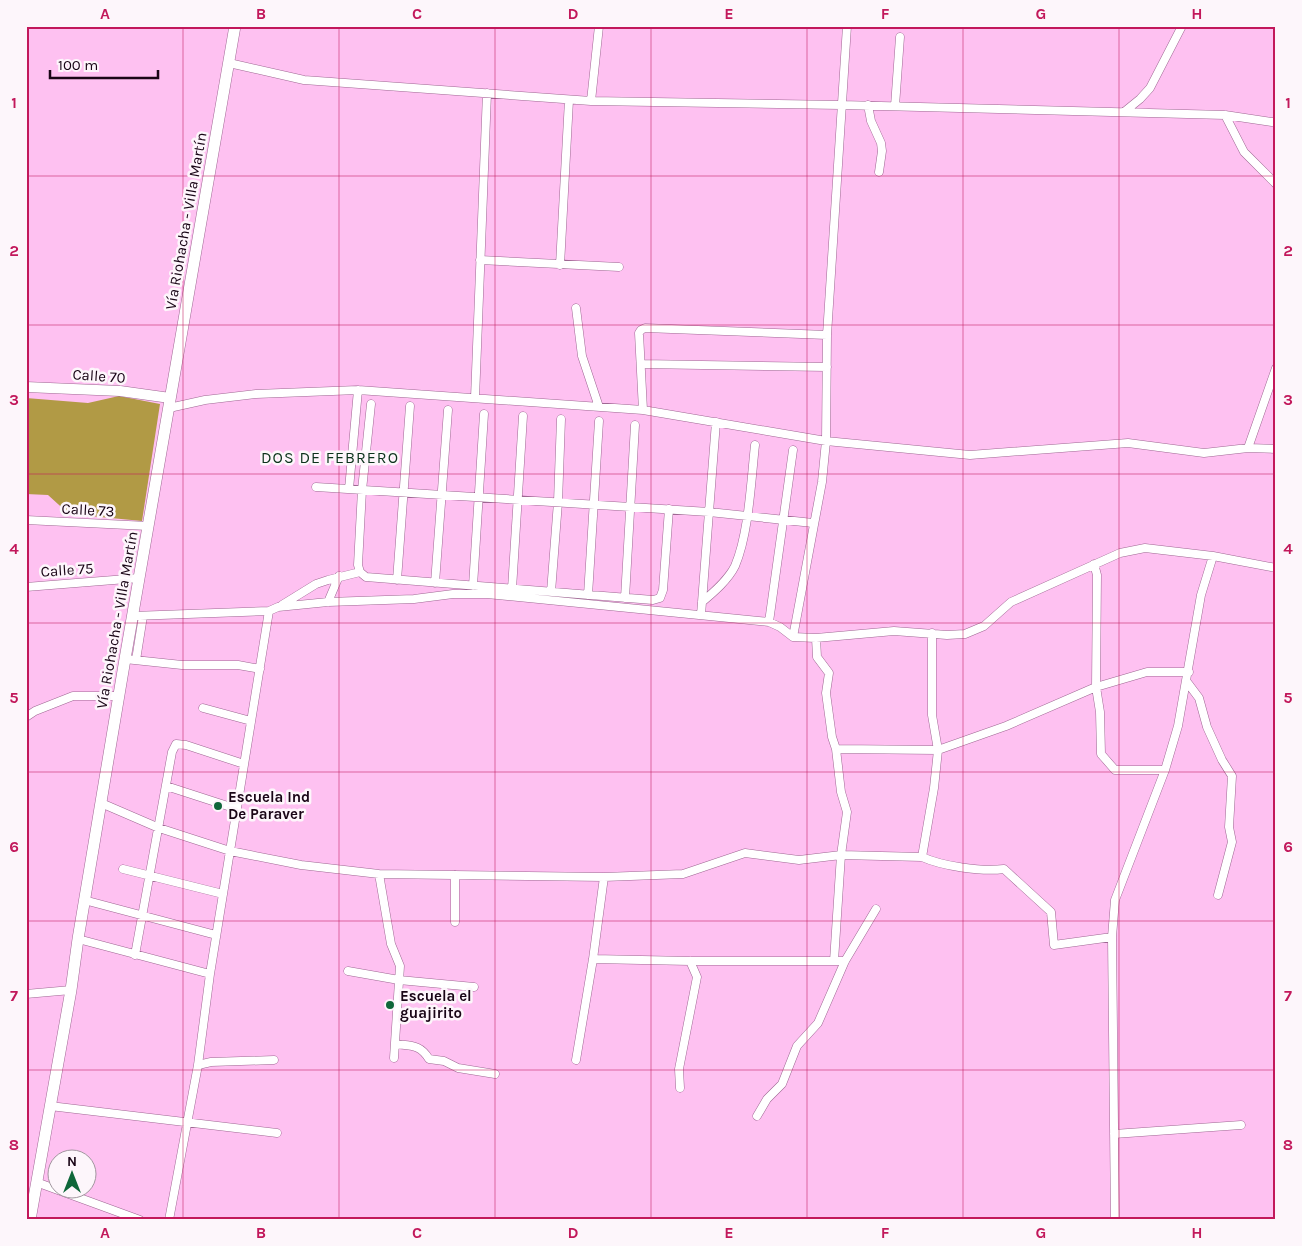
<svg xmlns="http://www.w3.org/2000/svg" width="1302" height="1246" font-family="Karla,sans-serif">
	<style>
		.forest { fill: #b19a45 }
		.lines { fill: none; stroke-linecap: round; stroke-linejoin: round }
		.minor-casing { stroke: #9f6793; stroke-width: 9 }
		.tertiary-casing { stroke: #9f6793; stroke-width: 11 }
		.secondary-casing { stroke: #9f6793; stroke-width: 12 }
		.minor { stroke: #fff; stroke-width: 8 }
		.tertiary { stroke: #fff; stroke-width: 10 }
		.secondary { stroke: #fff; stroke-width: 11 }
		.grid { fill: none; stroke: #c2185b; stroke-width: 1; stroke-opacity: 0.55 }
		.poi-dot { fill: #0f673a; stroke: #fdf6fb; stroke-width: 2 }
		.labels { text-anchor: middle; stroke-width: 5; stroke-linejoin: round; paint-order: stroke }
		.street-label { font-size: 15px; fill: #190516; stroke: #fdf6fb }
		.poi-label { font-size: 15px; font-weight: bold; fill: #190516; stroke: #fdf6fb; text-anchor: start }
		.neighbourhood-label { font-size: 16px; letter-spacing: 1px; fill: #0c331c; stroke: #fdf6fb }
		.neatline { fill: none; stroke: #c2185b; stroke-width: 2 }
		.grid-label { font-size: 16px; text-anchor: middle; font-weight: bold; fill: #c2185b }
	</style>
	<rect width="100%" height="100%" fill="#fec1f1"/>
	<path class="forest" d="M119,396l41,8 -18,117 -73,-7 -21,-19 -22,-1v-96l62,5z"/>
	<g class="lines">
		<g class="minor-casing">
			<path id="minor" d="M229,63l75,17 287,21 250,4 384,10 47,7
				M591,101l8,-75
				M868,105l3,16 10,22 1,8 -3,21
				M895,106l5,-69
				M1124,112l16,-13 10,-11 32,-62
				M1225,115l19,37 32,32
				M480,260l139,7
				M560,265l9,-165
				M576,308l6,48 17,51
				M641,364l186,3
				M475,398l12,-305
				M371,404l-9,86 -4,75 2,7 6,5 287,23 7,-2 3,-8 6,-81
				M169,408l36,-8 51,-6 102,-4 285,20 183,31 144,14 158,-12 76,10 44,-5 28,1
				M643,410l-4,-77 2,-3 4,-2 182,7
				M1248,448l28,-80
				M316,487l393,25 104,11
				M349,489l9,-99
				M26,520l122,6
				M1094,564l3,11 -1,112 4,25 1,42 14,16h50
				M397,580l13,-174
				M435,583l13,-173
				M473,586l11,-172
				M26,587l113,-9
				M512,589l11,-173
				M551,592l7,-90 3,-83
				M588,595l11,-174
				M625,598l10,-173
				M328,602l11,-26
				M702,602c12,-10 26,-22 33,-36 14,-33 16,-85 20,-121
				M282,605l34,-21 12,-4 32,-8
				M701,615l15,-193
				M133,616l136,-5 9,-4 50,-5 86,-3 39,-5h34l282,28 11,5 13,10 23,1 78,-7 53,4 18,-1 19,-8 27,-24 109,-49 25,-5 68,8 63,12
				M769,622l24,-172
				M793,637l29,-155 4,-41 1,-106 20,-309
				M816,638l1,19 12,16 -3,20 6,44 4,12 5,43 6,20 -6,43 -7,106
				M125,659l57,6h56l22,4
				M136,660l7,-44
				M1187,682l12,16 8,29 15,33 10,16 -3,51 3,15 -14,53
				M203,708l48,13
				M26,717l9,-6 38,-15h46
				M836,749l102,1 68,-24 90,-39 51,-15h42
				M166,786l71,23
				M101,803l58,25 71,23 71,14 78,9 225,3 79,-3 62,-21 54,7 42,-5 81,2c20,9 59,15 82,12l47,43 3,33 58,-8
				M922,857l12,-69 4,-38 -6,-35v-82
				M123,869l100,25
				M379,874l12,70 9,22 -6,92
				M455,875v47
				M84,900l132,35
				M78,939l132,35
				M135,955l37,-203 4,-8 10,1 58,19
				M593,959l97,2h155
				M348,971l51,9 75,7
				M26,994l45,-4
				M395,1044c16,2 25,0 34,15l15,2 14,7 37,6
				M576,1060l17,-101 11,-82
				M198,1065l13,-3 63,-2
				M680,1088l-1,-19 18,-92 -7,-16
				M50,1106l227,27
				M757,1116l10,-17 15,-15 15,-38 21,-23 27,-62 31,-52
				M1114,1134l127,-9
				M36,1182l104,38
				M169,1220l29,-155 12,-91 59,-363
				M1115,1220l-3,-283 3,-37 50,-130 13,-44 23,-131 12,-39"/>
		</g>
		<g class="tertiary-casing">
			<path id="tertiary" d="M26,387l94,4 50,7"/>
		</g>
		<g class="secondary-casing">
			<path id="secondary" d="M30,1220l41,-230 7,-51 47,-280 110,-633"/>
		</g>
		<use href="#minor" class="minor"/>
		<use href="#tertiary" class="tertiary"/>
		<use href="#secondary" class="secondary"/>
	</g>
	<path class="grid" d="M183,26v1194M339,26v1194M495,26v1194M651,26v1194M807,26v1194M963,26v1194M1119,26v1194M26,176h1250M26,325h1250M26,474h1250M26,623h1250M26,772h1250M26,921h1250M26,1070h1250"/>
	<g class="poi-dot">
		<circle cx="218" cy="806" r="5"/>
		<circle cx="390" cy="1005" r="5"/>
	</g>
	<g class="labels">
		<g class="street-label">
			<text transform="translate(186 221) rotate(-80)" y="5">Vía Riohacha - Villa Martín</text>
			<text transform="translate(99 376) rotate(4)" y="5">Calle 70</text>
			<text transform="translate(88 510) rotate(3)" y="5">Calle 73</text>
			<text transform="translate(67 570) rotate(-4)" y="5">Calle 75</text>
			<text transform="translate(117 620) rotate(-80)" y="5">Vía Riohacha - Villa Martín</text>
		</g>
		<g class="poi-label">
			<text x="228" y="802">Escuela Ind<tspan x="228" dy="17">De Paraver</tspan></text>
			<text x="400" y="1001">Escuela el<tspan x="400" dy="17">guajirito</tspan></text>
		</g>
		<g class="neighbourhood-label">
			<text x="330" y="463">DOS DE FEBRERO</text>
		</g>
	</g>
	<rect width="1302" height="1246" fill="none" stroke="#fdf6fb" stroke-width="55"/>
	<g transform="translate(72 1174)"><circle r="24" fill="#fdf6fb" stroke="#a2969f"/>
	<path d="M0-4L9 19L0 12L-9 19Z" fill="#0f673a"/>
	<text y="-8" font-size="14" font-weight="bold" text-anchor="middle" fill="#190516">N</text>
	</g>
	<path d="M50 70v8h108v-8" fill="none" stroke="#190516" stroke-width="2.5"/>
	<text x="58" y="70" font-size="15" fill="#190516" stroke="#fdf6fb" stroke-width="4" paint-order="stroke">100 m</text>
	<rect x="28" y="28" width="1246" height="1190" class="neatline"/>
	<g class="grid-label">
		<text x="105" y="19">A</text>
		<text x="261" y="19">B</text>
		<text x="417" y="19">C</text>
		<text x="573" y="19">D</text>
		<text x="729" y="19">E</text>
		<text x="885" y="19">F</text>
		<text x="1041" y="19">G</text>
		<text x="1197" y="19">H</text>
		<text x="14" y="108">1</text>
		<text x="1288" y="108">1</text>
		<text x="14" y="256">2</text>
		<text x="1288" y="256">2</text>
		<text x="14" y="405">3</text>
		<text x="1288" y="405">3</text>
		<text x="14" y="554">4</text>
		<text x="1288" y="554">4</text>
		<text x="14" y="703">5</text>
		<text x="1288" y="703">5</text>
		<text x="14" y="852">6</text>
		<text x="1288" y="852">6</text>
		<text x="14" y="1001">7</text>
		<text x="1288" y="1001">7</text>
		<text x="14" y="1150">8</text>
		<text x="1288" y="1150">8</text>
		<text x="105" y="1238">A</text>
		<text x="261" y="1238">B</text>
		<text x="417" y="1238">C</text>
		<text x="573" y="1238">D</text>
		<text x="729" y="1238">E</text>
		<text x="885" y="1238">F</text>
		<text x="1041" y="1238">G</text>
		<text x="1197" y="1238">H</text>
	</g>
</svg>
